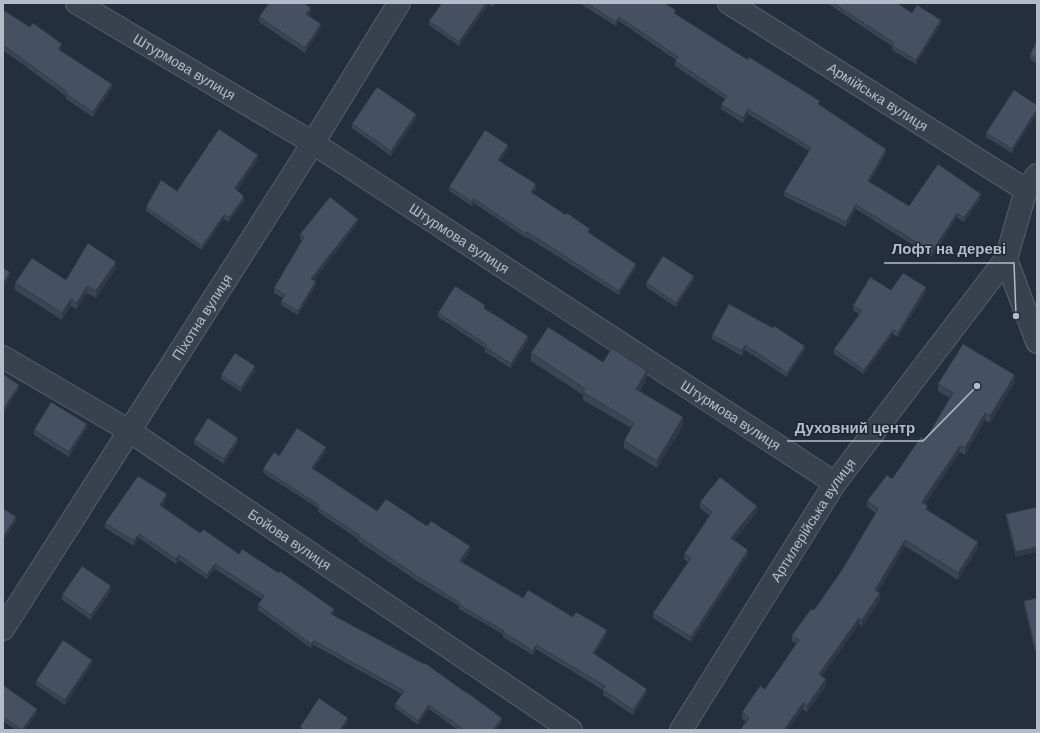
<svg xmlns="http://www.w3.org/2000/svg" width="1040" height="733" font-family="Helvetica,sans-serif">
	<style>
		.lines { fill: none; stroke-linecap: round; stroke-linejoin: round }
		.minor-casing { stroke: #565f6c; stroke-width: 24 }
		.minor { stroke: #38414e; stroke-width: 22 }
		.wall { fill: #3b4654 }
		.shaded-wall { fill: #303945 }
		.building { fill: #455162; stroke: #303945 }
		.labels { text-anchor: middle; stroke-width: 3; stroke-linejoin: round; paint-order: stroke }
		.street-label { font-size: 14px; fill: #b4bcc9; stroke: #1d2633 }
		.leader { fill: none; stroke: #b4bcc9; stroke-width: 1.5 }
		.callout-dot { fill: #b4bcc9; stroke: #1d2633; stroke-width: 1.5 }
		.callout-label { font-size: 15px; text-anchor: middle; font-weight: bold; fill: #b4bcc9; stroke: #1d2633; stroke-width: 3; stroke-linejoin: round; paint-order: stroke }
	</style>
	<rect width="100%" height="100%" fill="#242f3e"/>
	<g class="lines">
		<g class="minor-casing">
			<g id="minor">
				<path id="s1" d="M77,3l236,140 522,340"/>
				<path id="s2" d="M729,3l297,187"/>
				<path d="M1006,259l31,83"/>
				<path id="s3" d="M3,357l125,73 443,300"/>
				<path id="s4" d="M3,629l310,-486 86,-140"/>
				<path id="s5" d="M681,730l154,-247 171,-224 20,-69 11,-15"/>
			</g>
		</g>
		<use href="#minor" class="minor"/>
	</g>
	<path class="wall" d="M442,3h54l-3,4 -4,-3 -30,42 -30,-21v-4z
		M579,3h85l12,11 72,46 72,45 66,48 -16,29 39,24 72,-8 -17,24 -7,-5 -25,40 -76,-48 -10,18 -62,-31v-4l25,-41 -61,-37 -5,9 -22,-14v-4l4,-6 -50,-33v-5l1,-1 -57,-39 -3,5z
		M827,3h70l15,10 29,11 -25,40 -24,-14v-4z
		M3,10l59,38 -2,2 52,38 -19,29 -27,-18v-3l-63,-46z
		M311,12l-2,3 12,13 -16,25 -46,-31v-5z
		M1037,40v24l-7,-5v-4z
		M1014,90l-2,63 -26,-16v-4z
		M416,119l-25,37 -39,-28v-4z
		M508,149l-8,12 36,28 -3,4 57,40v1l46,34 -17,27 -92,-58 -1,1 -52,-35 -2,3 -23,-15v-4z
		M258,160l-21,30 7,11 -15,21 -5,-3 -22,31 -56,-39v-4l31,-16z
		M358,223l-44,57 2,5 -18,30 -17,-10v-4l2,-3 -9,-5v-5l28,-48 -2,-1v-5z
		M116,268l-20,30 -9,-5 -10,16 -6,-3 -9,14 -47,-30v-7l51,-3z
		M694,280l-18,27 -30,-20v-4z
		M891,290l35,2 -28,45 -5,-3 -29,40 -30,-20v-5l25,-35 -6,-4v-4z
		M485,309l43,32 -17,27 -26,-16v-4l-47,-31v-4z
		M712,335l93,15 -18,27 -42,-27 -3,6 -30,-17z
		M531,353l116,25 -7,13 43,34 -26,43 -33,-20v-7l7,-13 -48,-28v-5l-52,-34z
		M255,371l-14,21 -20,-13v-4z
		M1015,382l-25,41 -5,-3 -20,35 -5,-3 -35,52 3,6 50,38 -20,32 -53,-34 -27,46 2,8 -18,26 -3,-2 -37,52 4,10 -19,26 -4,-3 -57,13 -4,-3v-7l23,-23 31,-45 -4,-3v-6l22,-25 28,-40 34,-57 -9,-6v-6l25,-22 33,-39 25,-42 -12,-7v-7z
		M87,428l-18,29 -35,-22v-5z
		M194,440l44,2 -14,22 -30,-20z
		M326,451l-12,18 63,42 50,15 43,25 -8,12 61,35 50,19 34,17 -12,20 52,39 -14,22 -30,-20v-5l-67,-41 -3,6 -30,-18v-3l-44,-25v-3l-42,-25 -59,-40v-2l-40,-27v-4l-55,-35v-4l16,-13z
		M167,498l-5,8 38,27 39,21 95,59 -1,2 169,107 -6,8h-38l-29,-21 -11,16 -23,-17v-4l7,-10 -88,-49 -3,3 -53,-38v-5l4,-6 -47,-30 -8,10 -28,-19 -3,4 -37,-26 -5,8 -29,-18v-5z
		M700,502l57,10 -23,28 14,15 -57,87 -38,-24v-5l35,-51 -4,-3v-5l26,-38 -10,-8z
		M1037,507v45l-21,5 -10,-39v-4z
		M111,591l-20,29 -29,-20v-5z
		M1037,598l-2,54 -11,-47v-4z
		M92,664l-27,41 -29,-20v-4z
		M3,685l34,28 -12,17h-9l-13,-9z"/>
	<path class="shaded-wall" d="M486,3h3v1l-30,42v-4z
		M493,3h3l-3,4z
		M311,8v4l-5,6v-4z
		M619,17v4l-3,5v-4z
		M941,20v4l-25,40v-4z
		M321,24v4l-16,25v-5z
		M62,44v4l-4,5v-4z
		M112,84v4l-19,29v-5z
		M748,109v5l-5,9v-5z
		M1037,109v5l-25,39v-4z
		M416,114v5l-25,37v-5z
		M508,145v4l-10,15v-4z
		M886,149v4l-18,32v-4z
		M258,155v5l-23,32v-4z
		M536,184v5l-5,7v-4z
		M981,194v4l-17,24v-4z
		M244,197v4l-15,21v-4z
		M474,199v4l-2,3v-4z
		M856,205v4l-10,18v-5z
		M957,213v4l-25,40v-5z
		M224,215v4l-22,31v-4z
		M358,219v4l-47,60v-4z
		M116,262v6l-20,30v-7z
		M636,264v4l-17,27v-4z
		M10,272v4l-7,12v-5z
		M694,276v4l-18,27v-4z
		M316,281v4l-18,30v-4z
		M87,286v7l-10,16v-6z
		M926,287v5l-28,45v-4z
		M71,299v7l-9,14v-7z
		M893,330v4l-29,40v-4z
		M528,336v5l-17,27v-4z
		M745,345v5l-3,6v-5z
		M805,346v4l-18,27v-4z
		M255,366v5l-14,21v-4z
		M647,371v7l-11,18v-7z
		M1015,375v7l-25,41v-7z
		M19,385v4l-16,26v-5z
		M985,413v7l-20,35v-7z
		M683,417v8l-26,43v-7z
		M87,424v4l-18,29v-5z
		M238,438v4l-14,22v-5z
		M960,446v6l-38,56v-6z
		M326,447v4l-14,21v-4z
		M167,494v4l-7,11v-4z
		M757,506v6l-26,32v-6z
		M16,517v5l-13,19v-4z
		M139,534v4l-5,8v-5z
		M905,540v6l-30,51v-7z
		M978,542v6l-20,32v-7z
		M470,546v5l-10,15v-5z
		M1037,547v5l-21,5v-5z
		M748,550v5l-57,87v-5z
		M179,555v5l-3,4v-5z
		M215,564v5l-8,10v-4z
		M111,586v5l-20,29v-5z
		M880,593v7l-18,26v-6z
		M334,609v4l-3,5v-4z
		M859,618v6l-40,57v-7z
		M607,630v4l-14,23v-4z
		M314,641v4l-3,3v-4z
		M536,645v4l-3,6v-4z
		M1037,647v5h-2v-4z
		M92,660v4l-27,41v-5z
		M826,679v7l-19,26v-6z
		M647,689v4l-14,22v-5z
		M803,703v6l-15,21h-4z
		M429,705v4l-11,16v-4z
		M37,709v4l-12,17h-3z
		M348,718v4l-5,8h-3z
		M502,718v4l-6,8h-3z"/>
	<path class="building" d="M269,3h35l7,5 -5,6 15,10 -16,24 -46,-31z
		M442,3h44l-27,39 -30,-21z
		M586,3h78l12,7 -2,3 74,47 1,-3 71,44 -2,3 68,45 -18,32 41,25 29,-42 43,30 -17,24 -7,-5 -25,39 -76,-47 -10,17 -62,-30 27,-44 -63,-39 -5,9 -22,-13 6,-9 -52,-35 3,-4 -59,-40 -3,5z
		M833,3h64l15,10 5,-8 24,15 -25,40 -24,-14 2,-3z
		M3,10l27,17 3,-4 29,21 -4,5 54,35 -19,28 -27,-18 1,-2 -64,-47z
		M1037,40v20l-7,-5z
		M377,87l39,27 -25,37 -39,-27z
		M1014,90l23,15v4l-25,40 -26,-16z
		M219,129l39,26 -23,33 9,9 -15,21 -5,-3 -22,31 -56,-39 15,-27 16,11z
		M485,130l23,15 -10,15 38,24 -5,8 35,23 1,-2 23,16 -2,3 48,32 -17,27 -92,-59 -1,2 -52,-35 -2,3 -23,-15z
		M330,197l28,22 -47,60 5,2 -18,30 -17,-10 4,-6 -11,-7 30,-51 -4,-3z
		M88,243l28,19 -20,29 -9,-5 -10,17 -6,-4 -9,14 -47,-30 17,-25 34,22z
		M663,256l31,20 -18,27 -30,-20z
		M3,268l7,4 -7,11z
		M903,273l23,14 -28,46 -5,-3 -29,40 -30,-21 28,-38 -9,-5 17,-29 21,13z
		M455,286l30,19 -1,3 44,28 -17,28 -26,-17 2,-2 -49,-32z
		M729,304l44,24 1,-2 31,20 -18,27 -42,-28 -3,6 -30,-16z
		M548,327l55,35 9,-14 35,23 -11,18 47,28 -26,44 -33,-20 10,-18 -51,-31 2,-3 -54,-36z
		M963,344l52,31 -25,41 -5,-3 -20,35 -5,-2 -38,56 6,4 -2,3 52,33 -20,31 -53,-33 -30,50 5,3 -18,27 -3,-2 -40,56 7,5 -19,27 -4,-3 -19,27h-44l9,-12 -7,-6 18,-26 5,3 34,-49 -7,-5 19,-26 3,1 28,-40 36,-61 -11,-8 20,-26 5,4 29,-42 4,3 28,-47 -15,-9z
		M235,353l20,13 -14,22 -20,-13z
		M3,374l16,11 -16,25z
		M51,402l36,22 -18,28 -35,-22z
		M208,418l30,20 -14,21 -30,-19z
		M297,428l29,19 -14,21 65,43 9,-12 41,27 4,-5 39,25 -10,15 63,37 5,-8 45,27 3,-5 31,18 -14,23 54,36 -14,21 -30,-20 2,-4 -69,-41 -3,6 -30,-19 1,-1 -45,-26 1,-2 -43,-27 -59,-40 1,-1 -41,-27 1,-3 -56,-36 11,-17 5,4z
		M138,476l29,18 -7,11 40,28 3,-4 36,25 3,-5 37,24 1,-2 54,38 -3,5 93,50 1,-1 40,29v-1l37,27 -9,12h-29l-35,-25 -11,16 -23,-17 9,-13 -90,-50 -3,3 -53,-39 6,-9 -49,-32 -8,11 -28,-20 -3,4 -37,-25 -5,7 -29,-18z
		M720,477l37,29 -26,32 17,12 -57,87 -38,-24 38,-55 -7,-4 28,-42 -12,-10z
		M1037,507v40l-21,5 -10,-38z
		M3,508l13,9 -13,20z
		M82,566l29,20 -20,29 -29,-20z
		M1037,598v49l-2,1 -11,-47z
		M63,640l29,20 -27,40 -29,-19z
		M3,685l34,24 -15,21 -19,-13z
		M319,698l29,20 -8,12h-36l-4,-3z"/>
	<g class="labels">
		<g class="street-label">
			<text dy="5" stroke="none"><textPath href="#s1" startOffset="125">Штурмова вулиця</textPath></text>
			<text dy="5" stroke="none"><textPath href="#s2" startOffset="176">Армійська вулиця</textPath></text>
			<text dy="5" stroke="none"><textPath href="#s1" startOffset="449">Штурмова вулиця</textPath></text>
			<text dy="5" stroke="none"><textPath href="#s4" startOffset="370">Піхотна вулиця</textPath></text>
			<text dy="5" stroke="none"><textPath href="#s1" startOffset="773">Штурмова вулиця</textPath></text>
			<text dy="5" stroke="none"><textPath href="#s5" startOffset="248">Артилерійська вулиця</textPath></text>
			<text dy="5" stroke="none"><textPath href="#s3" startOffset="340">Бойова вулиця</textPath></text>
		</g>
	</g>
	<path class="leader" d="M1016 316L1014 263H884M977 386L923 441H787"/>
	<g class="callout-dot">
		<circle cx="1016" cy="316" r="4"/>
		<circle cx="977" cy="386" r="4"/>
	</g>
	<g class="callout-label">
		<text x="949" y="254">Лофт на дереві</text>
		<text x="855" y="433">Духовний центр</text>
	</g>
	<rect width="1040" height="733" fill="none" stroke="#b4bcc9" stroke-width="8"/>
</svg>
